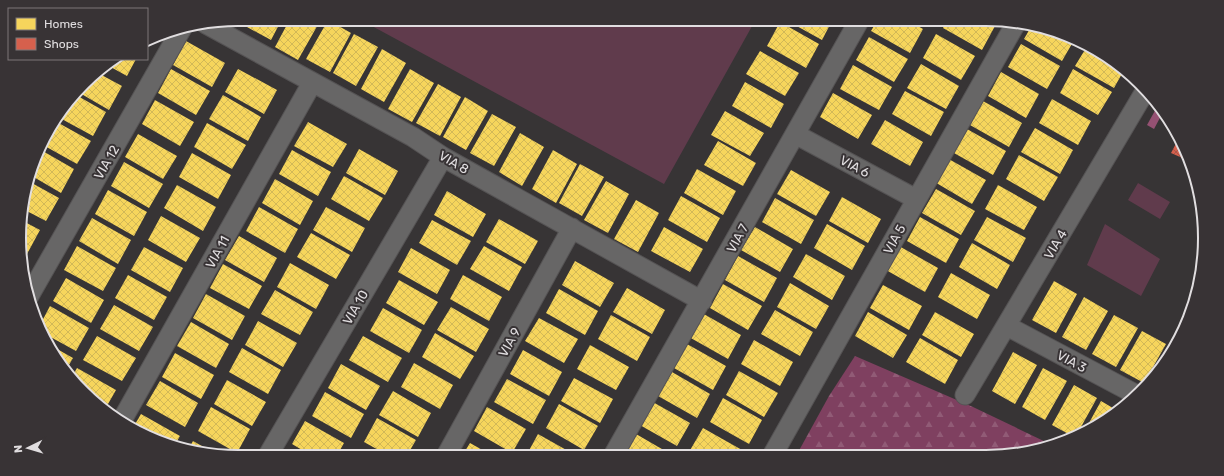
<svg xmlns="http://www.w3.org/2000/svg" width="1224" height="476" font-family="Rubik,sans-serif">
	<style>
		.green { fill: #603b4c }
		.forest { fill: url(#forest-firs) }
		.water { fill: #955173 }
		.homes { fill: url(#homes-cross-hatch) }
		.shops { fill: url(#shops-cross-hatch) }
		.lines { fill: none; stroke-linecap: round; stroke-linejoin: round }
		.minor-casing { stroke: #555354; stroke-width: 21 }
		.minor { stroke: #676666; stroke-width: 19 }
		.labels { text-anchor: middle; stroke-width: 4; stroke-linejoin: round; paint-order: stroke }
		.street-label { font-size: 13px; fill: #e1dee0; stroke: #383335 }
		.rim { fill: none; stroke: #e1dee0; stroke-width: 2 }
	</style>
	<defs>
		<pattern id="forest-firs" width="22" height="20" patternUnits="userSpaceOnUse"><rect width="22" height="20" fill="#7f4060"/><path d="M5 1l3.5 6h-7zM16 11l3.5 6h-7z" fill="#915b76"/></pattern>
		<pattern id="homes-cross-hatch" width="8" height="8" patternUnits="userSpaceOnUse"><rect width="8" height="8" fill="#f6d55c"/><path d="M0 0l8 8M0 8l8-8" fill="none" stroke="#d2b857"/></pattern>
		<pattern id="shops-cross-hatch" width="8" height="8" patternUnits="userSpaceOnUse"><rect width="8" height="8" fill="#d6604d"/><path d="M0 0l8 8M0 8l8-8" fill="none" stroke="#aa574a"/></pattern>
	</defs>
	<rect width="100%" height="100%" fill="#373435"/>
	<path class="green" d="M359,19h397l-92,165z
		M1138,183l32,19 -10,17 -32,-19z
		M1105,224l55,35 -19,37 -54,-31z"/>
	<path class="forest" d="M855,356l118,51 77,37 -35,11 -219,1 33,-60z"/>
	<path class="water" d="M1157,107l5,7 -8,15 -7,-4z"/>
	<path class="homes" d="M238,19h8l-3,5 -9,-4z
		M251,19h31l-11,21 -24,-13z
		M290,19h26l4,2 -22,39 -23,-13z
		M784,19h49l-11,21z
		M878,19h27l18,10 -13,24 -39,-22z
		M921,19h12l-3,5z
		M948,19h34l13,7 -13,24 -39,-22z
		M328,20l23,13 -21,39 -24,-13z
		M780,22l39,22 -13,24 -39,-22z
		M1032,25l11,2 30,15 -11,19 -38,-22z
		M354,34l24,13 -22,39 -23,-13z
		M936,34l39,22 -14,24 -38,-22z
		M869,37l39,22 -14,23 -38,-22z
		M186,41l39,22 -13,24 -39,-22z
		M1021,44l39,22 -13,23 -39,-22z
		M1086,48l33,16 5,6 -10,18 -39,-22z
		M382,49l24,14 -22,39 -23,-13z
		M760,51l39,22 -14,23 -39,-22z
		M118,59h18l-9,17 -20,-11z
		M921,64l38,22 -13,23 -39,-21z
		M853,65l39,22 -13,23 -39,-21z
		M171,69l39,22 -14,24 -38,-22z
		M238,69l39,21 -13,24 -39,-22z
		M410,69l24,14 -22,39 -24,-13z
		M1073,69l39,23 -14,23 -38,-22z
		M96,72l26,14 -13,24 -31,-18z
		M1001,72l38,22 -13,24 -38,-22z
		M745,82l39,22 -13,24 -39,-22z
		M438,84l23,13 -21,39 -24,-13z
		M905,91l39,21 -13,24 -39,-22z
		M833,93l39,22 -14,24 -38,-22z
		M76,95l30,17 -13,24 -35,-19z
		M223,95l38,22 -13,24 -39,-22z
		M465,97l23,14 -22,39 -23,-13z
		M1052,99l39,22 -13,24 -39,-22z
		M155,100l39,22 -14,24 -38,-22z
		M983,101l39,22 -13,24 -39,-22z
		M725,111l39,22 -14,23 -39,-21z
		M492,114l24,13 -22,39 -24,-13z
		M885,120l38,22 -13,24 -39,-22z
		M55,121l36,20 -14,23 -34,-19 5,-16z
		M308,122l39,22 -14,23 -39,-21z
		M207,123l39,22 -14,24 -38,-22z
		M1035,128l38,22 -13,24 -39,-22z
		M967,129l39,22 -13,24 -39,-22z
		M520,133l24,14 -22,39 -23,-14z
		M138,134l39,22 -14,23 -38,-22z
		M718,141l38,22 -13,23 -39,-21z
		M359,149l39,22 -13,24 -39,-22z
		M41,150l33,19 -13,24 -29,-17z
		M292,150l39,22 -13,24 -39,-22z
		M553,150l24,14 -21,39 -24,-14z
		M192,153l39,22 -13,24 -39,-22z
		M1019,155l39,22 -14,24 -38,-22z
		M947,158l39,22 -14,24 -39,-23z
		M124,162l39,22 -14,24 -38,-22z
		M580,164l24,13 -22,39 -23,-13z
		M697,169l39,22 -13,24 -39,-22z
		M791,170l39,22 -14,24 -39,-22z
		M344,176l39,22 -14,23 -38,-22z
		M275,179l38,22 -13,24 -38,-22z
		M606,181l23,13 -21,39 -24,-13z
		M30,182l29,16 -13,23 -25,-13z
		M177,185l39,22 -13,24 -39,-23z
		M998,185l39,22 -13,23 -39,-21z
		M936,189l39,22 -14,24 -39,-22z
		M108,190l39,22 -13,24 -39,-22z
		M447,191l39,23 -13,23 -39,-22z
		M681,196l39,22 -13,24 -39,-22z
		M842,197l39,22 -13,24 -39,-22z
		M775,198l39,22 -13,24 -39,-22z
		M636,200l23,13 -21,39 -24,-13z
		M259,207l39,22 -13,24 -39,-22z
		M326,207l39,21 -13,24 -39,-22z
		M161,216l39,22 -14,24 -38,-22z
		M920,217l39,22 -13,24 -39,-22z
		M987,217l39,21 -13,24 -39,-22z
		M92,218l39,22 -13,24 -39,-23z
		M499,219l39,22 -13,23 -39,-22z
		M21,220l19,10 -13,24 -5,-3z
		M432,220l39,21 -14,24 -38,-22z
		M827,224l38,22 -13,24 -38,-22z
		M664,227l39,22 -13,23 -39,-21z
		M755,227l38,22 -13,23 -39,-22z
		M311,233l39,22 -14,24 -39,-22z
		M239,236l38,22 -13,24 -39,-22z
		M972,243l38,22 -13,24 -38,-22z
		M77,246l39,22 -13,23 -39,-21z
		M484,246l38,21 -13,24 -39,-22z
		M899,246l39,22 -13,24 -39,-22z
		M144,247l39,21 -13,24 -39,-22z
		M411,248l39,22 -13,24 -39,-22z
		M806,254l39,22 -13,24 -39,-23z
		M738,256l39,22 -13,24 -39,-22z
		M575,261l39,22 -14,24 -38,-22z
		M290,263l39,22 -13,24 -39,-22z
		M223,264l39,22 -13,23 -39,-21z
		M951,273l39,22 -13,24 -39,-22z
		M128,275l39,22 -13,23 -39,-22z
		M463,275l39,22 -13,24 -39,-22z
		M66,278l38,22 -13,23 -38,-22z
		M399,280l39,22 -14,23 -38,-22z
		M1054,281l23,13 -21,39 -24,-13z
		M790,283l39,23 -13,23 -39,-22z
		M723,284l39,22 -14,24 -38,-22z
		M883,285l39,21 -13,24 -39,-22z
		M627,288l38,22 -13,24 -39,-22z
		M559,289l39,22 -13,24 -39,-22z
		M275,290l38,22 -13,23 -39,-21z
		M206,294l39,22 -13,24 -39,-22z
		M1084,297l24,14 -22,39 -24,-13z
		M114,305l39,22 -14,24 -39,-22z
		M50,306l39,22 -13,23 -31,-17 -4,-11z
		M451,307l38,22 -13,23 -39,-22z
		M383,308l39,22 -13,23 -39,-22z
		M775,310l38,22 -13,24 -39,-22z
		M868,312l39,23 -14,23 -38,-22z
		M935,312l39,22 -13,23 -39,-22z
		M702,313l39,22 -13,24 -39,-22z
		M611,315l39,22 -13,24 -39,-22z
		M1114,315l24,13 -22,39 -24,-13z
		M539,318l39,21 -14,24 -39,-22z
		M258,321l39,22 -14,24 -38,-22z
		M191,322l38,22 -13,24 -39,-22z
		M1142,331l24,13 -22,39 -24,-13z
		M435,333l39,23 -14,23 -38,-22z
		M97,336l39,22 -14,23 -39,-21z
		M363,336l39,22 -14,24 -39,-22z
		M920,338l38,22 -13,24 -39,-22z
		M754,340l39,22 -13,24 -39,-22z
		M687,344l39,22 -13,24 -39,-22z
		M1171,344l5,4 -17,20h-1z
		M50,345l23,13 -7,12 -10,-11z
		M590,345l39,22 -13,23 -39,-21z
		M242,348l39,22 -13,24 -39,-22z
		M523,350l39,22 -13,24 -39,-22z
		M1013,352l24,13 -22,39 -23,-13z
		M175,353l39,22 -13,24 -39,-22z
		M414,363l39,22 -13,24 -39,-22z
		M341,364l39,22 -14,24 -38,-22z
		M77,368l39,22 -12,21 -32,-34z
		M1043,368l24,13 -22,39 -23,-13z
		M739,371l39,22 -14,24 -38,-22z
		M672,372l38,22 -13,24 -39,-22z
		M574,378l39,21 -13,24 -39,-22z
		M507,379l39,21 -13,24 -39,-22z
		M227,380l39,22 -14,24 -38,-22z
		M160,381l38,22 -13,24 -39,-22z
		M1074,385l23,13 -21,38 -2,1 -22,-12z
		M393,391l38,22 -13,24 -39,-22z
		M325,392l39,22 -13,24 -39,-22z
		M723,398l39,22 -13,24 -39,-22z
		M651,401l39,22 -13,23 -39,-22z
		M1101,401l17,10 -35,23z
		M559,404l39,22 -14,24 -38,-22z
		M211,407l39,22 -13,24 -39,-22z
		M487,407l39,22 -14,24 -38,-22z
		M141,414l39,22 -6,10 -40,-20z
		M377,418l39,22 -10,17h-15l-27,-15z
		M305,421l39,22 -8,14h-22l-22,-13z
		M703,428l39,22 -4,6h-41l-8,-4z
		M538,434l39,22h-51z
		M636,434l38,22h-50z
		M193,441l23,13 -28,-4z
		M470,443l23,13h-31z
		M289,449l13,8h-17z"/>
	<path class="shops" d="M1179,138l8,22 -16,-7z"/>
	<g class="lines">
		<g class="minor-casing">
			<path id="minor" d="M206,24l207,113 30,20 259,144
				M795,134l121,65
				M29,296l153,-268
				M1007,326l130,69
				M965,395l179,-302
				M122,420l190,-337
				M446,456l126,-228
				M613,456l247,-437
				M772,456l244,-433
				M267,457l176,-300"/>
		</g>
		<use href="#minor" class="minor"/>
	</g>
	<g class="labels">
		<g class="street-label">
			<text transform="translate(106 162) rotate(-60)" y="5">VIA 12</text>
			<text transform="translate(454 162) rotate(30)" y="5">VIA 8</text>
			<text transform="translate(855 166) rotate(28)" y="5">VIA 6</text>
			<text transform="translate(737 238) rotate(-61)" y="5">VIA 7</text>
			<text transform="translate(894 239) rotate(-61)" y="5">VIA 5</text>
			<text transform="translate(1055 244) rotate(-59)" y="5">VIA 4</text>
			<text transform="translate(217 252) rotate(-61)" y="5">VIA 11</text>
			<text transform="translate(355 307) rotate(-60)" y="5">VIA 10</text>
			<text transform="translate(509 342) rotate(-61)" y="5">VIA 9</text>
			<text transform="translate(1072 361) rotate(28)" y="5">VIA 3</text>
		</g>
	</g>
	<path d="M0 0H1224V476H0ZM238 26H986A212 212 0 0 1 1198 238V238A212 212 0 0 1 986 450H238A212 212 0 0 1 26 238V238A212 212 0 0 1 238 26Z" fill="#383335" fill-rule="evenodd"/>
	<path class="rim" d="M238 26H986A212 212 0 0 1 1198 238V238A212 212 0 0 1 986 450H238A212 212 0 0 1 26 238V238A212 212 0 0 1 238 26Z"/>
	<rect x="8" y="8" width="140" height="52" fill="#383335" stroke="#7c7779"/>
	<rect x="16" y="18" width="20" height="12" fill="#f6d55c" stroke="#7c7779"/>
	<text x="44" y="28" font-size="12" fill="#e1dee0">Homes</text>
	<rect x="16" y="38" width="20" height="12" fill="#d6604d" stroke="#7c7779"/>
	<text x="44" y="48" font-size="12" fill="#e1dee0">Shops</text>
	<g transform="translate(28 448) rotate(265)" stroke="#383335" stroke-width="3" paint-order="stroke">
	<path d="M0-3L7 15L0 10L-7 15Z" fill="#e1dee0"/>
	<text y="-6" font-size="11" font-weight="bold" text-anchor="middle" fill="#e1dee0">N</text>
	</g>
</svg>
